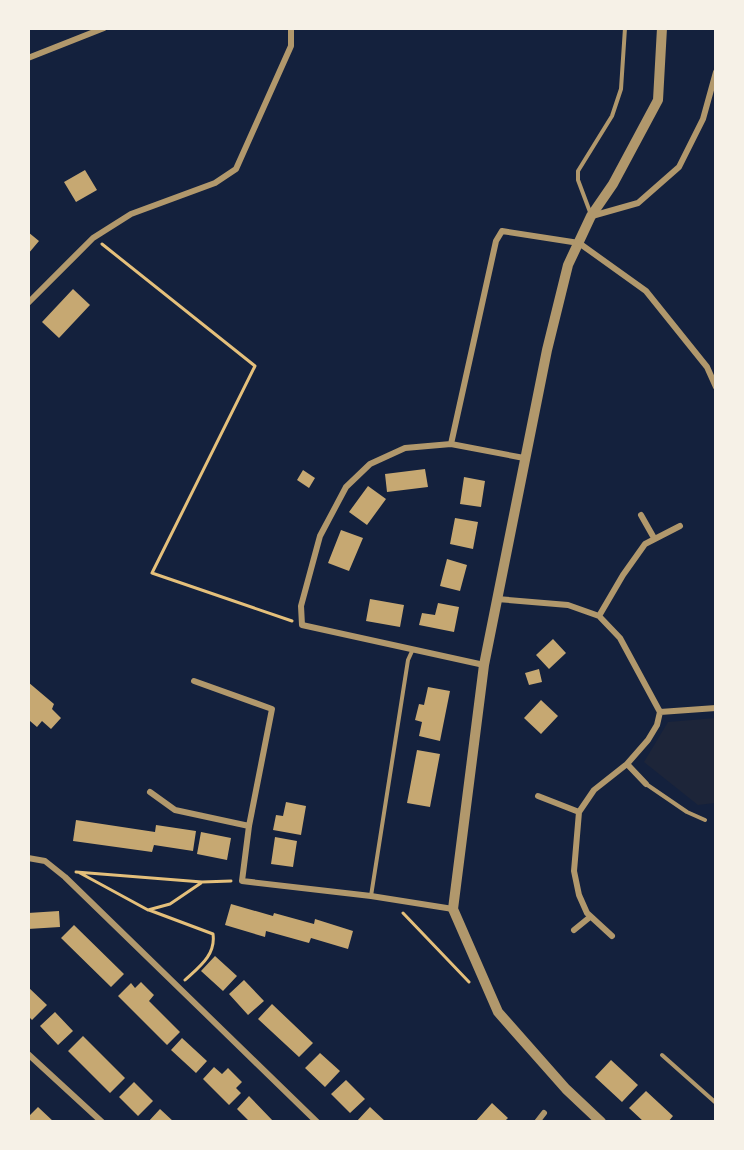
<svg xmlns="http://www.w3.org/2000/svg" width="744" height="1150" font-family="Lora,serif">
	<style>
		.green { fill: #1d2539 }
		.building { fill: #c6a872 }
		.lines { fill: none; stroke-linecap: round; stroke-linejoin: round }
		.path { stroke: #e5c07b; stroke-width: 3 }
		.service { stroke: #b1986c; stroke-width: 4 }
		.minor { stroke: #b1986c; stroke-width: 6 }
		.tertiary { stroke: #b1986c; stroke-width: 10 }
	</style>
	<rect width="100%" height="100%" fill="#14213d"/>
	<path class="green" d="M715,718v85l-17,2 -54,-43 24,-40z"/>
	<path class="building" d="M85,170l12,20 -21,12 -12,-20z
		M28,232l11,9 -11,13z
		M73,289l17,16 -31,33 -17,-16z
		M425,469l3,18 -41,5 -2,-18z
		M303,470l12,8 -6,10 -12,-8z
		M464,477l21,4 -4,26 -21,-3z
		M368,486l18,13 -19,26 -18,-13z
		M455,518l23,4 -5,27 -23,-5z
		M341,530l22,8 -14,33 -21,-8z
		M447,559l20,6 -7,26 -20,-5z
		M370,599l34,6 -4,22 -34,-6z
		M438,603l21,4 -5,25 -35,-7 3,-12 13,2z
		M553,639l13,14 -17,16 -13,-14z
		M539,669l3,13 -13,3 -4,-12z
		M28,682l26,22 -2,5 9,9 -10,11 -9,-8 -5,6 -7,-6 -2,2z
		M428,687l22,4 -10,50 -21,-5 3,-14 -7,-2 4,-16 5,1z
		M541,700l17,16 -17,18 -17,-16z
		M417,750l23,4 -10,53 -23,-4z
		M286,802l20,4 -5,29 -28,-5 3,-15 7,1z
		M76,820l79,12 1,-7 40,6 -3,20 -39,-6 -2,7 -79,-11z
		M201,832l30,6 -4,22 -30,-6z
		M275,837l22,4 -4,26 -22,-3z
		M231,904l42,12 1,-3 40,11 1,-5 38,12 -5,18 -37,-11 -2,5 -43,-12 -1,6 -40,-12z
		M59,911l1,16 -32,2v-16z
		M74,925l50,49 -13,13 -50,-49z
		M215,956l22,20 -14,15 -22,-20z
		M244,980l20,21 -16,14 -19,-21z
		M141,982l13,13 -5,6 31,31 -13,13 -49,-49 13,-13 4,5z
		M28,987l19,18 -15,15 -4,-4z
		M272,1004l41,39 -14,14 -41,-38z
		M55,1012l18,19 -15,14 -18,-19z
		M83,1036l42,42 -15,15 -42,-42z
		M182,1038l25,23 -11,12 -25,-23z
		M320,1053l20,18 -15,16 -20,-19z
		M611,1060l27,25 -16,17 -27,-25z
		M214,1067l8,7 6,-6 14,14 -6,6 5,5 -12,12 -26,-26z
		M346,1080l19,19 -15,14 -19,-19z
		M134,1082l19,19 -15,15 -19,-19z
		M646,1091l27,25 -5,6h-24l-15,-14z
		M249,1096l25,26h-24l-13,-13z
		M492,1103l16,15 -4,4h-29z
		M38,1107l16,15h-26v-5z
		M370,1107l16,15h-30z
		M160,1109l14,13h-26z"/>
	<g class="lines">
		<path class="path" d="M102,244l153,122 -103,207 140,48
			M76,872l126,10 29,-1
			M80,873l68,37 22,-6 31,-21
			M149,910l64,24c3,21 -14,33 -28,46
			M403,913l66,69"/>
		<path class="service" d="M590,212l-12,-32v-9l34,-55 9,-27 4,-61
			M646,784l41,28 18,8
			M371,896l37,-236 5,-11
			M662,1055l54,48"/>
		<path class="minor" d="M28,58l76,-30
			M592,216l46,-13 41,-36 24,-48 13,-47
			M28,303l65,-65 38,-24 84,-31 21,-14 55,-123v-18
			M451,444l45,-203 6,-10 77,12 67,48 61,76 9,20
			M641,515l13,23
			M497,599l71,6 31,11 21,22 40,74 -3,13 -9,15 -21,24 -33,26 -15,22 -5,59 5,24 8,18 25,23
			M599,616l24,-41 22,-31 35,-18
			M484,665l-182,-40 -1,-19 19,-70 26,-49 24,-23 35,-16 46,-4 73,14
			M194,681l78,28 -23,117 -7,55 129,15 82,13
			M660,712l56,-4
			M627,764l19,20
			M150,792l25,18 74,16
			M538,796l41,16
			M28,858l17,3 20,16 252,245
			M574,930l16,-13
			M28,1054l74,68
			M537,1122l7,-9"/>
		<path class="tertiary" d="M601,1122l-35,-33 -68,-77 -45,-103 31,-244 63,-315 21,-85 23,-49 22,-32 45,-84 4,-72"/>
	</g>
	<rect width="744" height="1150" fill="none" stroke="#f6f1e7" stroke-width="60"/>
</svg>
